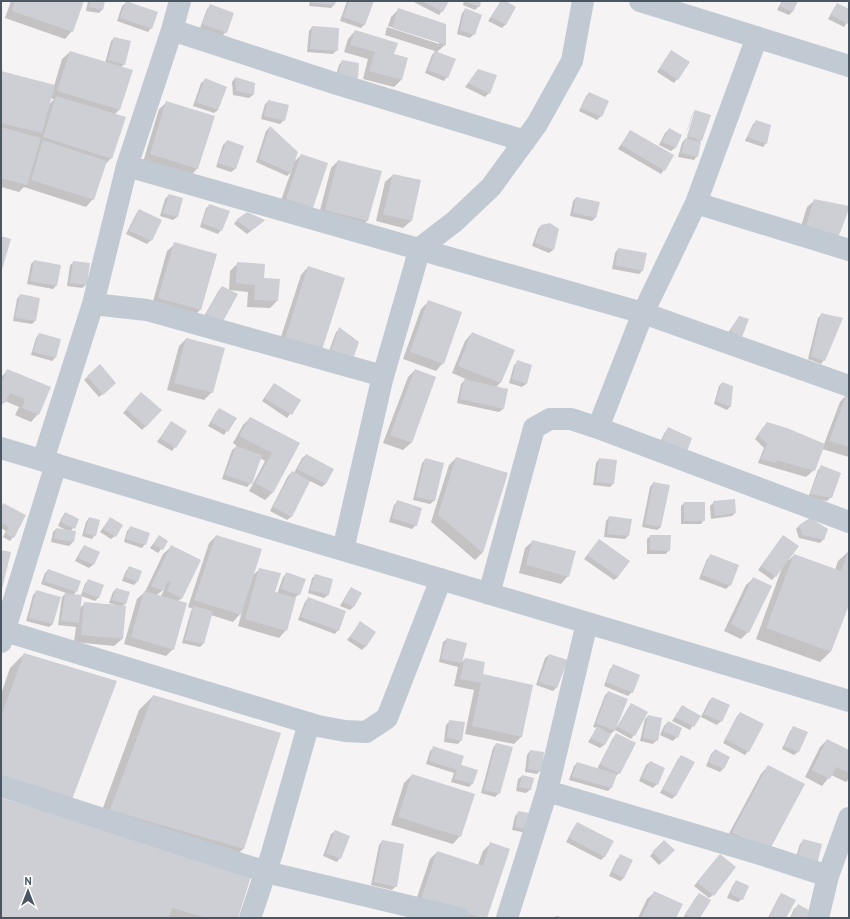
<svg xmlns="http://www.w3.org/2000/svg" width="850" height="919" font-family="'PT Sans',sans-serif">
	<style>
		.shadow { fill: #0003; fill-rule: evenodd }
		.building { fill: #cdcfd5 }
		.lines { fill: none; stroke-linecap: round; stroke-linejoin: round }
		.street { stroke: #c1cad2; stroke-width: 22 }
	</style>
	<rect width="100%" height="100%" fill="#f5f3f3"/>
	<path class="shadow" d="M11,1h72l-11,30 -7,8 -60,-21z
		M88,1h16l-2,9 -3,3 -13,-2z
		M310,1h25l-1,4 -3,3 -22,-2z
		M347,1h26l-9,24 -3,3 -21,-7z
		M412,1h36l-6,10 -3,4z
		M464,1h16l-1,5 -4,4 -12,-5z
		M501,1h3l11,6 -10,18 -3,3 -14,-7z
		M782,1h15l-5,11 -3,3 -12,-5z
		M126,3l25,25 -3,4 -31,-11 5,-15z
		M837,4l12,6v9l-5,8 -16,-8 6,-11z
		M210,6l16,26 -4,4 -22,-8 7,-19z
		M398,10l47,15v20l-8,7 10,25 -3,4 -19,-8 7,-18 3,-4 -50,-16 2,-8 52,17v-2l-51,-16 3,-9z
		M465,10l9,24 -4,4 -13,-4 5,-21z
		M312,27l25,23 -4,4 -26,-2 2,-21z
		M355,31l38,23 14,4 -6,22 -7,7 -31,-8 5,-20 -24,-7 4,-13z
		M114,38l10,26 -3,4 -2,42 -5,5 -3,43 -6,7 -12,34 -7,8 -62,-20 -5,5 -18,-5v-115l53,14 8,-27 8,-7 35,11 6,-22zM50,98l4,1 -5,6z
		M668,55l9,24 -3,4 -17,-11z
		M342,61l16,3 -1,14 -4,3 -18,-3 4,-13z
		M475,74l14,19 -4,4 -20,-10z
		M235,78l18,6v11l-4,3 -16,-3 -1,-13z
		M205,80l13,30 -4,3 -21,-7 8,-23z
		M589,93l12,23 -4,4 -18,-9 7,-15z
		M269,101l15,19 -4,4 -19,-5 4,-15z
		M167,102l30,67 -7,7 -47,-14 16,-53z
		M695,111l6,29 -2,3 -2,13 -3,4 -16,-3 4,-14 2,-3 2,1 9,-27h-2l-9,25 8,-24z
		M757,121l9,22 -3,4 -18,-6 8,-17z
		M270,127l23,36 8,-8 11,52 -33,-1 12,-34 -4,4 -31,-14 10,-31z
		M669,129l12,6 -6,13 -4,3 -12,-6 6,-12z
		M630,131l34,39 -3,4 -43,-25z
		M227,141l8,28 -4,3 -15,-5 7,-22z
		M338,161l29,60 -7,7 -42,-10 13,-50z
		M393,175l18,46 -8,7 -27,-7 9,-39z
		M169,195l8,22 -4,3 -13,-4 5,-17z
		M576,198l20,19 -4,4 -22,-5 3,-15z
		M815,200l34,7 -51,29 9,-29z
		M210,205l11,25 -3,4 -18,-7 6,-19z
		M139,210l12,30 -4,4 -21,-10 10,-20z
		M237,220l27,1 -17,13 -13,-10z
		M541,226l17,4 -5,20 -4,3 -17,-7 6,-17z
		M175,244l41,11 -16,55 -7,7 -41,-12 15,-54z
		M618,249l25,21 -4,4 -27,-5 3,-16z
		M34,261l22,25 -3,3 -26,-5 4,-20z
		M74,262l12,23 -4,3 -15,-2 3,-21z
		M238,263l25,16 16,1 -2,21 -7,7 -23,-1 1,-15 -19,-2 1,-19z
		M308,267l6,89 -36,-10 23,-71z
		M222,287l-1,35 -18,-4 16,-28z
		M20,295l15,26 -3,3 -19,-3 4,-22z
		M428,302l15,61 -7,8 -33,-12 18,-50z
		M822,314l2,46 -3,4 -13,-5 10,-41z
		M740,317l1,19 -14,-2 9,-13z
		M340,329l9,32 -21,-7 8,-22z
		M472,333l42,17 -14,33 -4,4 7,22 -4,3 -42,-9 4,-19 5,-5 -14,-6 13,-32z
		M39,334l16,24 -3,3 -21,-6 5,-17z
		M186,339l26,53 -8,8 -37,-10 12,-44z
		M518,362l13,4 -5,18 -4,3 -13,-4 5,-18z
		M100,365l12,21 -13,11 -15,-17z
		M8,370l30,44 -7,8 -16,-7 4,-8 -14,-6 -4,5v-29z
		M415,370l20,7 -24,66 -8,7 -20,-7 25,-66z
		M722,383l8,24 -3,3 -13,-6 5,-18z
		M271,388l29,12 -13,18 -25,-17z
		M847,394l2,1v62l-27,-8 -8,21 -8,7 -48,-14 6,-15 -9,-9 8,-12 61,17 16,-42z
		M137,397l9,29 -4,4 -19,-17z
		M219,409l17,9 -12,17 -16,-9 8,-14z
		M250,418l49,26 -26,48 -8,8 -16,-9 16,-30 -5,-3 -9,25 -4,4 -25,-8 10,-29 5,-4 -4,-3 10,-18z
		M171,422l15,10 -14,19 -15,-9z
		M668,429l23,9 -34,10 8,-16z
		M306,455l27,15 -8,14 -3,3 -12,-6 -19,36 -4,3 -17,-9 18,-35 4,-4 2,1 8,-15z
		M456,458l51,15 -25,80 -7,7 -44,-38 18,-57z
		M426,459l17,5 -9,37 -4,3 -17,-4 9,-37z
		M599,459l17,2 -3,23 -3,3 -17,-2 3,-22z
		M822,466l9,31 -4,4 -19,-3 10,-28z
		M653,483l8,44 -4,3 -15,-3 8,-40z
		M398,501l18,24 -4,4 -23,-7 5,-17z
		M714,502l21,11 -3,3 -21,3 -1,-13z
		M684,503l20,17 -3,4h-20v-18z
		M3,505l10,32 -3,4 -7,-4 3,-6 -5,-3v-21z
		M65,513l13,7 -7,11 4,1 -2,10 -4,4 -18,-4 2,-10 3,-3 10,1 -8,-4 4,-9z
		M609,517l19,19 -3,3 -21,-2 2,-16z
		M89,518l6,17 -3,4 -10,-3 4,-14z
		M110,518l5,18 -4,3 -11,-7z
		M800,525l27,4 -4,11 -3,3 -21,-5 -3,-9z
		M131,527l14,17 -3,4 -18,-6 3,-11z
		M159,536l8,6 -9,11 -8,-5z
		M216,536l36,40 8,-7 14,24 3,1 6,-17 4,-4 12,21 -4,4 -9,32 -7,8 -41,-12 4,-14 -9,10 -22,-7 -8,29 -3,3 -18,-4 9,-32 2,-2 -5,-2 21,-64z
		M650,536l19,14 -3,4h-19v-15z
		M783,536l6,24 5,-5 41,15 3,-9 11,-10v57l-2,-1 -17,45 -10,10 -64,-23 26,-71 -10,12 -14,-10z
		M533,541l35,35 -7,8 -42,-11 6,-25z
		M596,544l22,33 -4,3 -30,-21z
		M84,546l15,7 -6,12 -4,3 -14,-7 6,-11z
		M171,547l11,51 -4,3 -5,48 -7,7 -42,-12 13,-45 8,-7 18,-38zM165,588l-4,8 -4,-1z
		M711,556l19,29 -4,4 -27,-10 8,-20z
		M129,567l8,15 -3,3 -12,-4 4,-10z
		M48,570l28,22 -3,3h8l4,-11 3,-4 11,17 -4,4 -14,-5 -1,12 5,-5 31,2 -7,-2 4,-11 3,-3 10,14 -4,4v32l-8,7 -40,-4 2,-15 -18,-2 4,-28 4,-4 -25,-9 4,-11z
		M316,575l12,20 -4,3 -16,-5 4,-15z
		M754,578l-6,54 -7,7 -17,-8 22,-46z
		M351,588l9,5 -7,14 -3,3 -10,-4 8,-14z
		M37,591l16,33 -4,3 -23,-6 7,-26z
		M308,598l30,32 -3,4 -37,-14 7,-18z
		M360,623l6,23 -4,4 -15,-10z
		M447,639l18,4 -4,20 4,-4 16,16 41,61 -8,8 -49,-10 9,-44 -20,-4 4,-19 -19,-5 4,-20z
		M24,654l46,148 167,116h-236v-119l39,12 -39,-17v-100l9,-26z
		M549,655l7,33 -3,3 -17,-6 9,-27z
		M613,666l19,26 -4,4 -24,-10 6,-17z
		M609,692l7,35h1l11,-19 3,-4 3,31 -3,4 -16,-9 -4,4 -1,-1 -6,12 -4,3 -12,-6 9,-14 -4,-1 12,-32z
		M153,696l127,38 -37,115 -14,14 -132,-39 42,-114z
		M712,698l9,23 -4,4 -16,-8 8,-16z
		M682,706l17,10 -9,14 -18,-9z
		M740,713l8,38 -3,4 -22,-12 14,-27z
		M648,716l9,24 -4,4 -13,-3 5,-22z
		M450,721l11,19 -3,4 -14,-2 2,-17z
		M668,722l9,15 -4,4 -13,-6 4,-9z
		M794,727l12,5 -8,20 -4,3 -12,-6 8,-18z
		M617,735l2,38 -4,4 -4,11 -3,3 -39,-11 5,-14 3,-3 20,6 16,-31z
		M827,740l22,11v28l-3,3 -15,-7 -9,11 -17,-9 15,-30z
		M496,744l3,49 -4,4 -14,-4 12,-45z
		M434,747l26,18 17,6 -5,13 -3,3 -18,-5 3,-9 -28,-9 4,-13z
		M715,750l8,19 -3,3 -14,-6 5,-12z
		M530,751l11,19 -4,4 -12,-2 2,-17z
		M681,756l12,7 -18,33 -3,3 -12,-6 18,-34z
		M650,762l7,22 -4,4 -14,-7 7,-16z
		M768,766v85l-42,-12 35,-65z
		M412,775l48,61 -7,8 -62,-19 13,-42z
		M522,776l11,2 -3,12 -4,3 -10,-2 2,-12z
		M519,812l8,21 -15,-3 3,-14z
		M577,823l28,33 -4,4 -35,-18 8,-15z
		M335,831l5,27 -3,4 -14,-6 8,-22z
		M804,840l17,5 -27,18 6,-19z
		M382,841l14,45 -4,4 -21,-5 8,-40z
		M664,841l10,9 -15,15 -9,-9z
		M490,844l-4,74h-34l-38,-12 16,-47 7,-7 41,13 5,-14z
		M620,856l4,22 -4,3 -11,-5 8,-17z
		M716,859l-3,36 -4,3 -15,-12z
		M736,881l6,18 -4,3 -11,-4 6,-13z
		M655,892l20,26h-37l9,-19z
		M700,894l-2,24h-15l13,-21z
		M781,894l4,24h-17l10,-20z
		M798,906l9,12h-17l4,-9z
		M556,916l9,2h-11z"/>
	<path class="building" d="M15,1h69l-11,31 -61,-21z
		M90,1h15l-2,9 -14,-3z
		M126,1l32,11 -6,17 -32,-11z
		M312,1h24l-1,4 -23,-2z
		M349,1h25l-9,24 -22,-8z
		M422,1h27l-6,11z
		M463,1h18l-1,6z
		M501,1h5l10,6 -10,18 -15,-8z
		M783,1h15l-5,11 -13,-6z
		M837,3l12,6 -1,15 -17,-9z
		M210,4l24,9 -7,20 -25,-9z
		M398,8l48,16v21l-54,-17z
		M465,8l17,7 -7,20 -15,-5z
		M312,26l27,2 -1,23 -28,-2z
		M355,30l43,13 -4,11 14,4 -6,22 -33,-9 6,-19 -25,-7z
		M114,37l17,4 -6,24 -17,-5z
		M671,50l19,12 -12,18 -18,-12z
		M70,51l63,19 -13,40 -63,-19z
		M435,51l21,8 -8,19 -20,-8z
		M342,60l17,3 -1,15 -20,-3z
		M478,69l19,6 -7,19 -22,-11z
		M1,71l54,14 -13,48 -41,-10z
		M235,77l20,6 -1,12 -18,-4z
		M205,78l22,9 -9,23 -22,-8z
		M589,92l20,9 -7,16 -21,-9z
		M56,96l70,21 -14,42 -69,-22z
		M268,100l21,5 -4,16 -21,-5z
		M166,101l49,15 -17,53 -48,-15z
		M695,110l16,5 -9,26 -15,-5z
		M756,120l15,5 -4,19 -20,-7z
		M270,126l28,26 -7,21 -32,-14z
		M1,127l40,11 -14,47 -26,-7z
		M669,128l13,7 -6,13 -14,-6z
		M630,130l44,25 -9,16 -44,-26z
		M685,138l16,4 -3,15 -17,-4z
		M43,140l64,21 -13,39 -63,-20z
		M227,140l17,6 -8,23 -18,-6z
		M301,154l27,9 -15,45 -27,-9z
		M338,160l44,11 -14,50 -43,-11z
		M393,174l28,6 -9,41 -29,-7z
		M169,194l14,4 -5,19 -15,-4z
		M576,197l24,5 -4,16 -23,-5z
		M814,199l35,7v3l-11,29 -33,-9z
		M209,204l21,7 -8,20 -20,-8z
		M139,209l23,11 -10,21 -23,-10z
		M247,212l18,8 -14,11 -15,-11z
		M550,223l9,6 -5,21 -19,-7 6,-18z
		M1,236l10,3 -10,34z
		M174,242l43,12 -16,56 -43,-12z
		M618,248l29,5 -4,18 -28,-6z
		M34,260l27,5 -4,21 -27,-5z
		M73,261l17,2 -3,22 -17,-2z
		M237,262l28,2 -1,14 16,1 -2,22 -24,-1 1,-15 -19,-2z
		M308,266l37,12 -23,72 -37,-12z
		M222,286l16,8 -16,29 -16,-9z
		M20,294l20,4 -4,23 -21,-3z
		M428,300l34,12 -18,52 -34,-12z
		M821,313l22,5 -18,43 -14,-5z
		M739,316l10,3 -7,18 -12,-6z
		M339,327l20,15 -6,17 -22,-9z
		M472,332l43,18 -14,33 -43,-17z
		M39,333l22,6 -5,19 -23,-6z
		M186,338l39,10 -12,45 -39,-10z
		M517,360l15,5 -5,19 -15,-5z
		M100,364l16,19 -13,12 -16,-19z
		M7,369l44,18 -12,28 -17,-7 3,-9 -15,-6 -5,10 -4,-2v-17z
		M415,369l21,8 -24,66 -22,-8z
		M464,379l44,10 -4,20 -44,-10z
		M722,382l11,4 -2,21 -15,-6z
		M274,383l27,17 -9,15 -28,-17z
		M141,392l21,18 -16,17 -20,-18z
		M847,393l2,1v53l-20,-6z
		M219,408l18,10 -9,14 -17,-10z
		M250,417l50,26 -27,50 -18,-10 17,-30 -33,-17z
		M171,421l16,10 -11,17 -16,-10z
		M767,422l20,6 38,16 -10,27 -38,-11 -1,3 -15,-4 6,-15 -9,-9z
		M668,427l24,11 -6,16 -26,-9z
		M236,446l26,9 -10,29 -27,-9z
		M306,454l28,15 -8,15 -29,-15z
		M456,457l52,16 -25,80 -45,-38z
		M425,458l19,5 -9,38 -19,-4z
		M599,458l18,2 -3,24 -18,-2z
		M821,465l20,8 -9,25 -22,-4z
		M292,471l18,10 -18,36 -19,-10z
		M653,482l17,3 -9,42 -16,-3z
		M735,499l1,14 -21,3 -2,-15z
		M397,500l25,8 -5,18 -25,-8z
		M684,502h21v19h-21z
		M3,503l23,12 -12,23 -8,-4 3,-7 -8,-4v-15z
		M65,512l14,7 -4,10 -14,-7z
		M609,516l23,3 -3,17 -22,-2z
		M89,517l11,3 -4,16 -11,-3z
		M110,517l13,8 -7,12 -13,-8z
		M810,518l18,11 -4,11 -22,-5 -3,-10z
		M130,526l20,7 -4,12 -20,-6z
		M56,528l20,3 -2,11 -20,-3z
		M159,535l9,6 -5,9 -10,-6z
		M216,535l46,14 -21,66 -47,-15z
		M650,535h21l-1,16 -20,-1z
		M783,535l16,11 -23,31 -15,-11z
		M599,539l31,22 -12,16 -31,-22z
		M532,540l44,11 -7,26 -43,-12z
		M84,545l16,7 -6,13 -16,-7z
		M171,545l30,15 -19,39 -15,-8 4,-9 -3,-1 -5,10 -12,-5z
		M849,549v56l-18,47 -65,-24 28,-74 47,17z
		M1,550l10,2 -9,37h-1z
		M710,554l29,11 -8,21 -29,-11z
		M129,566l13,5 -4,11 -13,-5z
		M259,568l22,5 -6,19 21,6 -9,33 -42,-12z
		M48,569l33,12 -4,11 -33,-11z
		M286,572l20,7 -6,16 -19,-6z
		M315,574l18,5 -4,16 -19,-5z
		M753,577l19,9 -23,47 -18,-9z
		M88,579l16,6 -5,13 -16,-6z
		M351,587l11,6 -8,14 -11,-5z
		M116,588l14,4 -4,12 -14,-4z
		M36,590l25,7 -8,27 -24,-6z
		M144,591l43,12 -13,47 -43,-13z
		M65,593l17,2 -3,28 -18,-2z
		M308,597l38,14 -7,20 -38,-14z
		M84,602l42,4 -3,33 -42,-4z
		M194,606l19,5 -9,33 -19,-4z
		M360,621l16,11 -10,15 -16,-10z
		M447,638l20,5 -5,20 -21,-4z
		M24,653l93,28 -46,121 -70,-27v-59z
		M549,654l19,6 -11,28 -18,-6z
		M465,658l20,4 -2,12 50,11 -11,52 -50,-11 9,-43 -21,-4z
		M613,664l27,11 -7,18 -27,-11z
		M608,691l20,8 -13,32 -19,-8z
		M153,695l128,38 -37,116 -134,-39z
		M712,697l18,8 -8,17 -18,-8z
		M631,703l17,9 -13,24 -17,-9z
		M682,705l19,11 -7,11 -19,-10z
		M740,712l24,12 -15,28 -24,-13z
		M648,715l14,3 -4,23 -15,-3z
		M449,720l16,2 -3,19 -15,-3z
		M668,721l14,7 -4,10 -15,-7z
		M597,726l14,8 -6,11 -14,-7z
		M793,726l15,6 -9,20 -15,-6z
		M616,733l20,10 -16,31 -20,-10z
		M827,739l22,11v23l-13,-6 -6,12 -18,-9z
		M496,743l17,4 -13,47 -16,-4z
		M433,746l31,10 -3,9 17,5 -5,14 -19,-5 3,-9 -28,-9z
		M715,749l15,8 -6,12 -16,-7z
		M530,750l14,2 -2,19 -14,-2z
		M681,755l14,7 -19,34 -14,-7z
		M650,761l15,7 -7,17 -16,-7z
		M577,762l40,12 -5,14 -40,-11z
		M768,765l37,19 -36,67 -37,-19z
		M412,774l63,20 -14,43 -63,-20z
		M522,775l12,3 -3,12 -12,-3z
		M1,798l251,75 -14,45h-32l-34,-10 -3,10h-168z
		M518,811l16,3 -3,16 -16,-3z
		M577,822l37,19 -9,16 -36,-19z
		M335,830l15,6 -9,23 -15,-6z
		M803,839l19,5 -5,21 -20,-6z
		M382,840l22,4 -7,43 -23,-5z
		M664,840l11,10 -12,12 -11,-10z
		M490,842l20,7 -23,69h-6l-60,-19 16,-48 46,15z
		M620,854l13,6 -9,18 -12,-6z
		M720,854l16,13 -22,29 -17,-14z
		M736,880l13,6 -6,14 -13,-6z
		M654,891l29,13 -7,14h-35z
		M699,893l12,7 -11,18h-9l-6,-4z
		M781,893l15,7 -10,18h-17z
		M798,904l14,8 -4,6h-17z"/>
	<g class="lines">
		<path class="street" d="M640,1l209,65
			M172,30l162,53 191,58
			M127,166l516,147 206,73
			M696,203l153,47
			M93,304l54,6 236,66
			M598,428l45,-115 53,-110 61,-166
			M1,448l848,253
			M43,460l50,-156 34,-138 45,-136 8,-29
			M343,550l39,-170 38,-132 34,-26 37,-35 46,-63 35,-63 11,-60
			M489,594l45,-166 16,-9h21l27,9 251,94
			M5,631l313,95 27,5 21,1 21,-14 54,-139
			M1,642l55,-178
			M1,786l265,86 193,46
			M547,791l213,63 68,22
			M250,918l22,-65 37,-130
			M507,918l40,-127 40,-168
			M818,918l10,-42 21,-58"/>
	</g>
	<rect width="850" height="919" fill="none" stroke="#4a5661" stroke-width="4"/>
	<g transform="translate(28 891)" stroke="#ffffff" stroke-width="3" paint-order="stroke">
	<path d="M0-3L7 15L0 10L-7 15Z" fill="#4a5661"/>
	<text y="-6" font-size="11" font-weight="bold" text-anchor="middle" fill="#4a5661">N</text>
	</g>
</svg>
